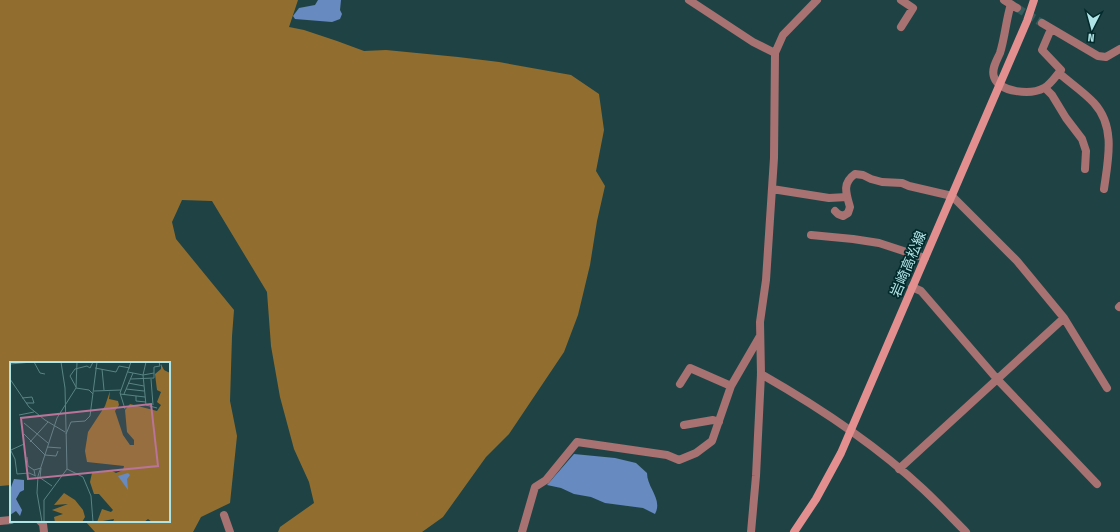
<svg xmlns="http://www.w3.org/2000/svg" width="1120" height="532" font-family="'Fira Sans Condensed','Noto Sans JP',sans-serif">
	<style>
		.forest { fill: #916e30 }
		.water { fill: #678ac0 }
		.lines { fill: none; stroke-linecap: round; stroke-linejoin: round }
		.street-tunnel { stroke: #355b5c; stroke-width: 8; stroke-dasharray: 8 4; stroke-linecap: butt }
		.street { stroke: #a87272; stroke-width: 8 }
		.secondary { stroke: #e38f90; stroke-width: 8 }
		.labels { text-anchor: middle; stroke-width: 3.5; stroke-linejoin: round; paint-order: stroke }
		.street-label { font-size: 14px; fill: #b0e3e5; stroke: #02292b }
		.inset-road { fill: none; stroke: #598384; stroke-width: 1 }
		.view { fill: #ba7399; fill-opacity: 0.15; stroke: #ba7399; stroke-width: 2 }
		.inset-edge { fill: none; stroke: #b0e3e5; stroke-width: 2 }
	</style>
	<rect width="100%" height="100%" fill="#1f4344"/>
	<path class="forest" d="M0,0h298l-9,27 15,3 33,11 27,10 22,-1 72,7 41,5 72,13 28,19 5,36 -8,41 9,15 -8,35 -7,44 -12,50 -14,37 -55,82 -23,23 -43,60 -21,15h-144l2,-5 34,-24 -5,-21 -15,-33 -14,-52 -9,-51 -4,-54 -55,-91 -30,-1 -10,22 4,17 58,71 -2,26 -2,65 7,35 -7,67 -29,14 -8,15h-98l-10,-11h84v-158h-158v122l-11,1z"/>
	<path class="water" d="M318,0h23l-1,10 2,4 -2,5 -8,3 -37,-3 -2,-3 6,-8 16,-3z
		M574,454l41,4 21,5 11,10c0,15 16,26 8,41l-12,-6 -38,-5 -14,-6 -17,-3 -13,-6 -14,-3z"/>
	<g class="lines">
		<path class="street-tunnel" d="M1017,8l25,15"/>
		<path class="street" d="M689,0l64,42 22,11
			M901,0l12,8 -12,19
			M1004,0l13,8
			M1011,4c-5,16 -6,33 -11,49 -3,7 -9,16 -6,24 6,16 37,18 50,11 6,-3 12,-12 17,-18l-19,-20 9,-21
			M1042,23l56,33 8,1 14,-8
			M1059,73c11,10 25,19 35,30 22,24 14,57 10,86
			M1045,88l7,7 14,23 16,21 4,12 -1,18
			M772,189l57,9 18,-1
			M835,211l3,3 5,2 5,-3 2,-6c-4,-14 -8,-24 5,-33l8,1 8,4 11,3 20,1 7,3 43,10 65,65 47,57 43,70
			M811,235l42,4 26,4 46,15
			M912,287l9,4 76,88 100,105
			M1119,307l1,-1
			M761,374c56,32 114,70 162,115 15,14 29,29 43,43
			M680,384l10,-16 41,18
			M684,425l29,-5 6,2
			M899,469l165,-151
			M224,515l6,17
			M0,521l11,-1
			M40,521l3,3 1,8
			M522,532l13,-45 11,-7 31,-38 90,13 12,5 17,-7 16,-12 19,-55 29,-50
			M751,532l5,-56 5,-102 -1,-52 6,-42 8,-122 1,-105 8,-18 34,-35"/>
		<path class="secondary" d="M794,532l22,-33 25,-46 186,-432 7,-21"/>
	</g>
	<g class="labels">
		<g class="street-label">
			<text transform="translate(908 264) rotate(-67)" y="5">岩崎高松線</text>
		</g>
	</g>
	<g transform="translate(10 362)">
		<rect width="160" height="160" fill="#1f4344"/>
		<path d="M151,2l3,6 6,3v149h-18l-4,-3 -4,3h-31l1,-3 -17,3 5,-13 9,3 2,-2 -14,-16h-5l-4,-12 2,-9 20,-2 4,2 7,-3 1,-4 -37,-4 -2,-11 3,-19 17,-26 5,-15 -1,8 9,2 1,4 -4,6 8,24 7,10h4v-5l-7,-8 -2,-22 5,-6 27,7 4,-6 -4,-3 4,-10 -4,-2 -2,-16 6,-5zM54,131l11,7 8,10 2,7 -3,5h-27l-1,-5 9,-3 -11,-4 16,-6 -14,1z" fill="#916e30"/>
		<path d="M118,111l2,2 -3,4 1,11 -10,-14zM4,117l10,1v10l-4,2 -4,7 6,11 -2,6 -4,-5 -6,4v-25z" fill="#678ac0"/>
		<path class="inset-road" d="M24,0l6,11 5,1M136,0l-3,13 3,30 11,3M0,2l22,-2M85,6l21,4 3,-6 11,2M92,7l2,21M118,10l15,3 11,-2M0,17l19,28 16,13 20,12M121,17l23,-1v-11l6,-1 -1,-4M141,17l2,26M118,21l16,3M66,25l-6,-11 5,-7 12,-3 3,2 3,-6M66,26l13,2 4,4M116,27l18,2M84,29l27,-1M110,32l25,3M114,32l9,-21M126,34v5l10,1M12,36l10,-1 2,6h-8M115,47l-5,-16 11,-31M9,53l15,-3M14,61l24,20M14,72l21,21 11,1 2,-5M56,72l5,-12 14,-1 5,-5 7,-54M20,80l18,-20M37,85l14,1M0,87l5,10 2,15 12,-1 7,3M1,88l13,-6M17,95l1,9 6,4M57,107l16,8 8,19 2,26M25,113l-1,-5 7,-2 -1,10M29,115l13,9M32,160l-5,-29 1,-17 19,-58 19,-30 1,-26M34,160v-22l23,-31 -2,-81 -4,-26"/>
		<path class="view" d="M141,42l7,62 -130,13 -7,-61z"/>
		<rect width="160" height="160" class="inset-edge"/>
	</g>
	<g transform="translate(1092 28) rotate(186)" stroke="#02292b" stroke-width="3" paint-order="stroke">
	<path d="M0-3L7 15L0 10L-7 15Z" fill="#b0e3e5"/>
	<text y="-6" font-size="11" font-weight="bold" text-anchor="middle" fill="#b0e3e5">N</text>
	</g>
</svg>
